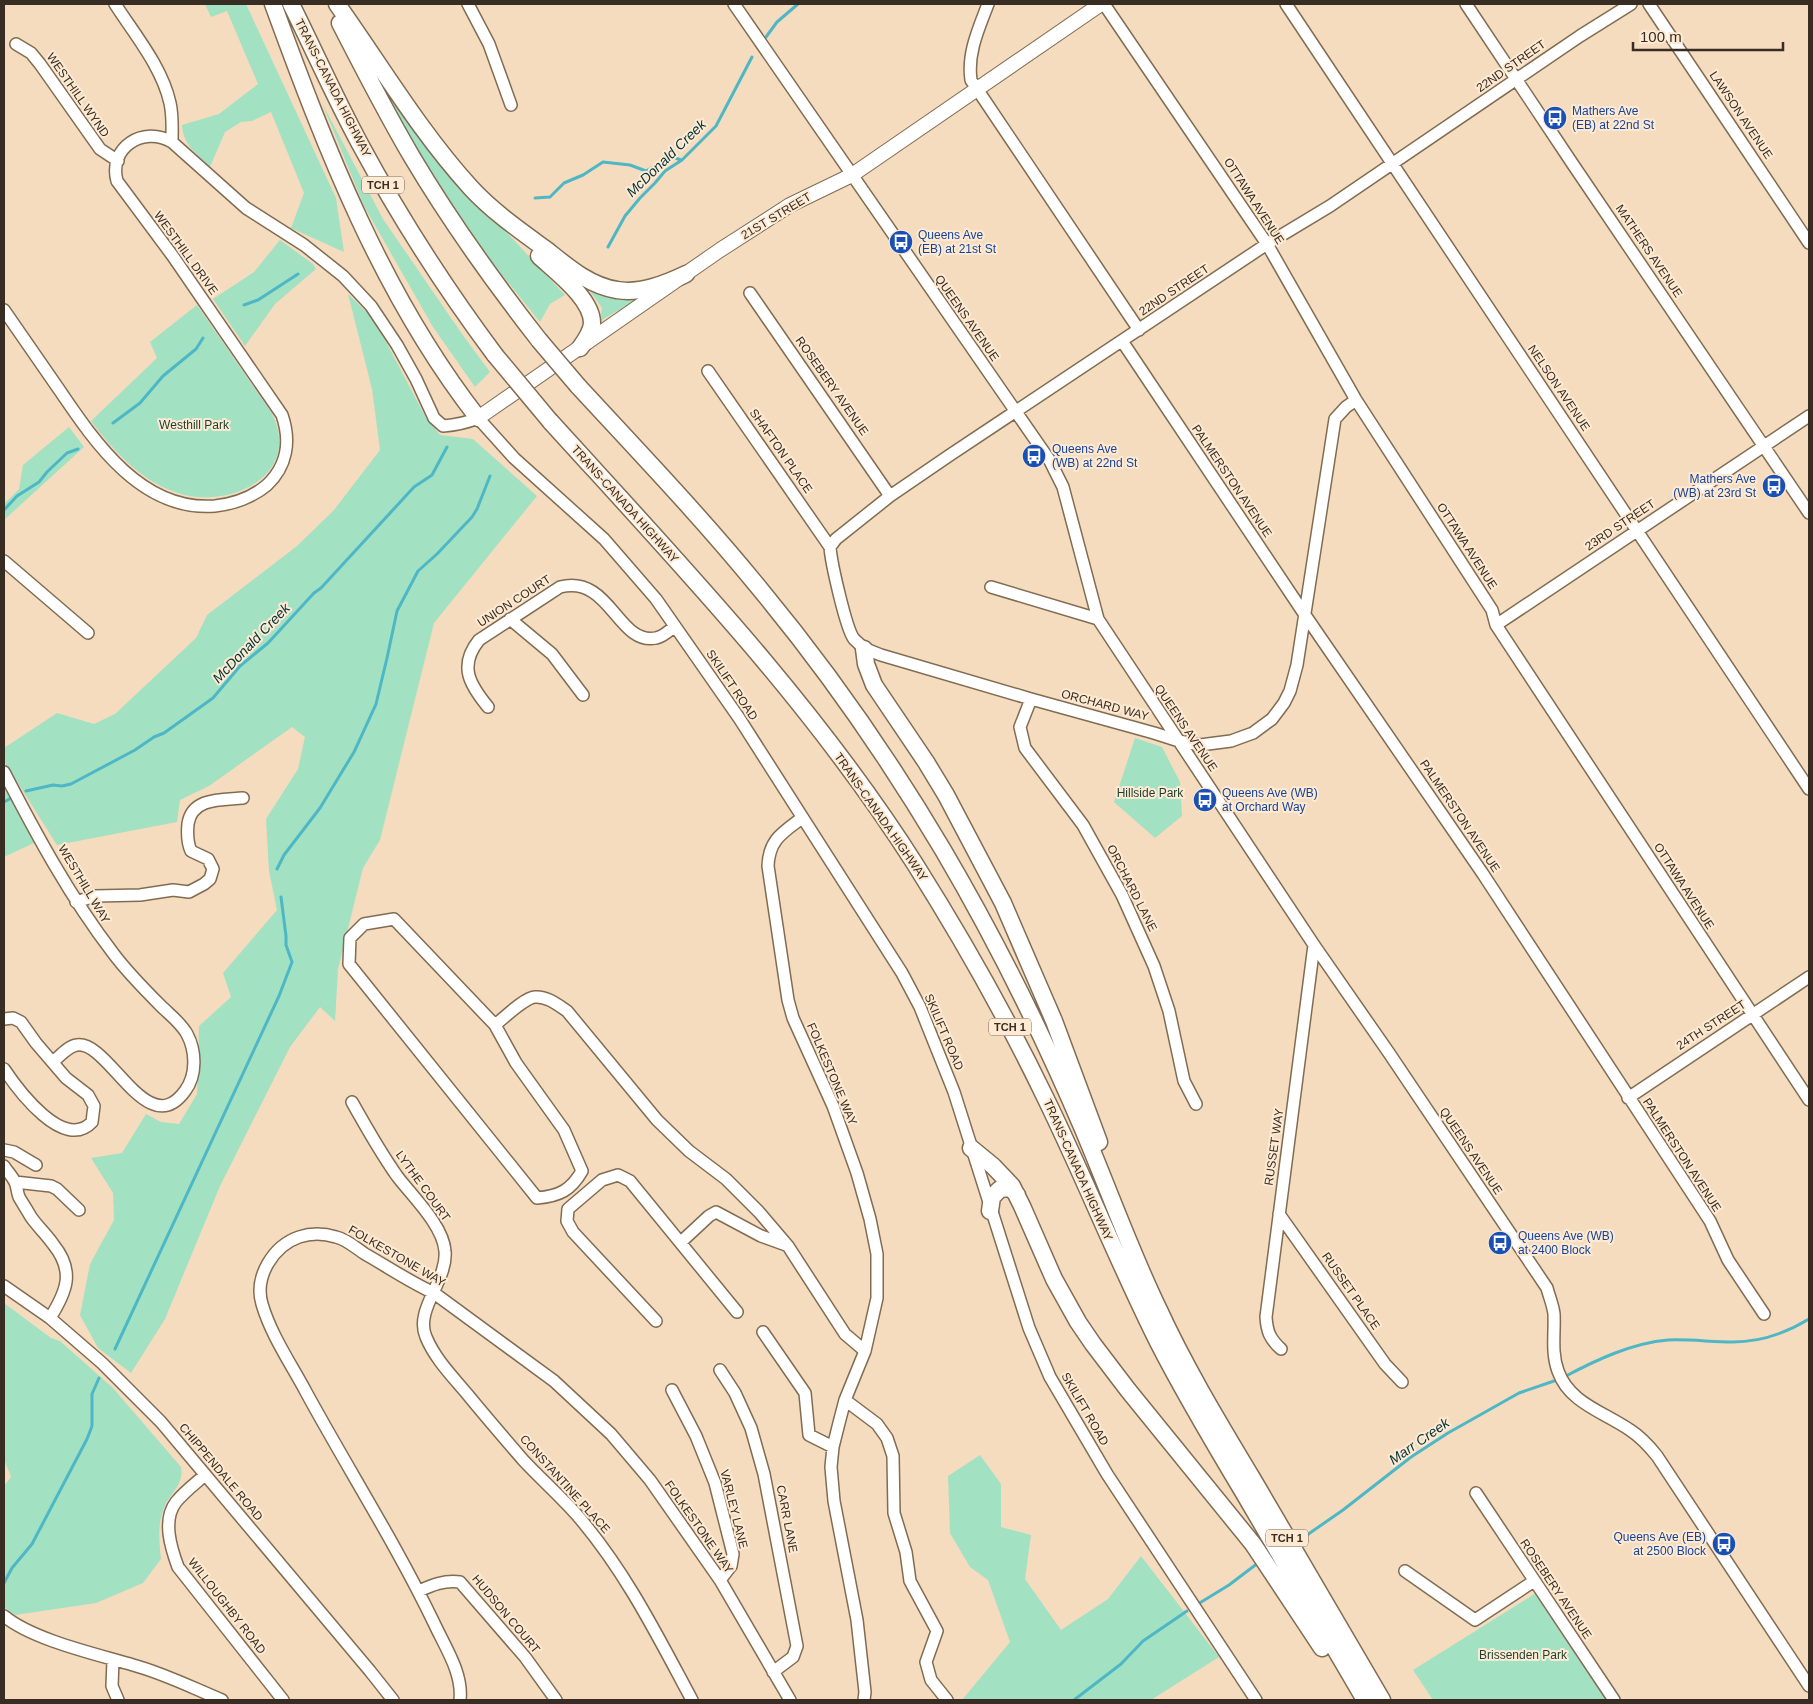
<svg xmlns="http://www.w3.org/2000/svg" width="1813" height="1704" font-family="Helvetica,sans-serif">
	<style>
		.green { fill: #a3e1c3 }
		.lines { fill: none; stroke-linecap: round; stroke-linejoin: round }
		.stream { stroke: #4eb7c6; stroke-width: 3 }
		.minor-casing { stroke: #816c52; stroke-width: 14 }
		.major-casing { stroke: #816c52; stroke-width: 16 }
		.highway-casing { stroke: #816c52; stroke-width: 19 }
		.minor { stroke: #fff; stroke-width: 11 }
		.major { stroke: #fff; stroke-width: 14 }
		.highway { stroke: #fff; stroke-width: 16 }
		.highway-bridge-casing { stroke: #816c52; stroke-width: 19; stroke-linecap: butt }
		.highway-bridge { stroke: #fff; stroke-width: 16 }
		.labels { text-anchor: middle; stroke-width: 4; stroke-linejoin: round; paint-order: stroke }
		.shield { fill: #feead3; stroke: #736657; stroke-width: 1 }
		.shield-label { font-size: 11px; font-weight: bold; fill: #372d22 }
		.street-label { font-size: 12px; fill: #372d22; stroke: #feead3 }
		.transit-label { font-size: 12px; fill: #164399; stroke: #feead3; text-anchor: start }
		.park-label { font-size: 12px; fill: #1b3f30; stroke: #feead3 }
		.water-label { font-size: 14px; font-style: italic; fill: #003339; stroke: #feead3 }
	</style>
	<rect width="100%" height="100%" fill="#f5dcbf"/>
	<path class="green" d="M205,4h41l90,194 8,54 -53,-24 13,-35 -33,-81 -19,9 -11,1 -16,10 -15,35c-13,-13 -27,-22 -28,-42l37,-11 39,-30 -31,-73 -16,6z
		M394,94l61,83 110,118 -15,9 -10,18 -67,-83 -86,-140z
		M322,103l61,116 79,115 28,38 -15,15 -42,-60 -69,-121z
		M280,240l33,24 3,5 -41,35 -30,42 -32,-47 41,-27z
		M588,288l51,10 -39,23 2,-13z
		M348,294l26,25 52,99 14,17 33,4 64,57 -103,127 -54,217 -17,28 -25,101 -3,52 -15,-14 -30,40 -70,139 -55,133 -34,54 -33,-25 -18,-33 10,-51 24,-44 -1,-27 -22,-35 31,-5 24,-39 15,8 18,2 18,-30 2,-68 32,-29 -8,-24 54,-63 -8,-39 -3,-52 32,-50 7,-32 -13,-10 -83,59 -29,14 -3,22 -120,23 -53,-84v-13l53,-35 37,11 21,-10 81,-76 11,-23 90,-69 37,-36 46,-60 -8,-61z
		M197,305l74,107c34,63 -44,100 -96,80 -35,-12 -62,-42 -84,-71l66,-63 -7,-16z
		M69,427l15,20 -80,73v-16l15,-15 4,-24z
		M1135,738l27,9 18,35 2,34 -27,22 -41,-36z
		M4,786l32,56 -32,15z
		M4,1303l47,35 9,3 53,47 68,79c3,16 -8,24 -15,36 -9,18 -7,37 -5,56l-18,24 -47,20 -81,12 -11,-8v-121l7,-9 -7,-18z
		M980,1455l21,29v43l30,8 -6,44 36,51 47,-31 33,-43 78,101 -68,43h-189l48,-58 -22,-62 -18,-13 -20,-34 -2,-57z
		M1536,1593l74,107h-177l-20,-30z"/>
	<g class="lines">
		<path class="stream" d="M766,37l11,-15 21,-18
			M535,198l15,-1 14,-14 19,-8 20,-13 27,3 16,6 16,-9 5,-7 14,5
			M608,247l17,-31 15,-18 15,-15 10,-12 17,-11 34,-34 36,-69
			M244,305l14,-5 40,-26
			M113,423l27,-20 23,-27 33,-27 7,-11
			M4,510l13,-14 22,-14 8,-10 20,-19 11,-4
			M26,791l27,-6 9,1 9,-2 64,-34 19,-13 10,-4 49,-35 27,-32 28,-23 46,-50 7,-5 93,-101 18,-12 15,-28
			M4,802l9,-5
			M277,869l7,-14 36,-47 34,-56 22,-48 11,-46 10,-47 21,-40 19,-17 35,-37 5,-8 13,-33
			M115,1349l164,-353 13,-34 -6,-17v-9l-5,-39
			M1564,1377c32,-17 68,-34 104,-37 22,-1 43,2 65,2 28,0 53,-9 76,-23
			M1307,1535l36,-25 68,-53 37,-24 71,-40 35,-12
			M4,1583l8,-15 20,-24 55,-105 5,-13v-32l7,-16
			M1198,1604l31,-19 29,-22
			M1074,1700l47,-36 22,-23 44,-30"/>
		<g class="minor-casing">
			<path id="minor" d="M115,4c20,31 47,63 55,99 3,13 2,26 2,39
				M468,4l21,40 22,61
				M734,4l316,457 13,26 35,132 216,326 75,108 158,235c2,8 6,17 7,26 1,19 -3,38 4,57 11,32 46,41 72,59 11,7 19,16 27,26l152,230
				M988,4c-9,24 -21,49 -17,76l168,250
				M1104,4l163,240 89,156 136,210 4,15 313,475
				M1286,4l523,785
				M1466,4l106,159 237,350
				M1649,4l160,239
				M16,44l15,9 9,11 60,85 18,12
				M750,293l140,203
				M4,310c18,26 36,52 54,78 36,53 83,124 157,118 18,-2 38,-9 52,-21 20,-19 24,-44 15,-70l-110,-160 -55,-74c-9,-33 26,-56 55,-39l74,66 58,37 39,31 28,30 26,39 19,34 18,39 9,8c13,-1 23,-3 35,-8l36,40 90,81 52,60 83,119 163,255 18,34 34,85 75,236 21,49 57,97 149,226
				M1122,341l183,274 178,259 227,347 18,39 36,54
				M708,371l122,176
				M1356,400l-10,7 -11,12 -38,246 -7,26 -6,12 -12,16 -19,14 -22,8 -31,4 -21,-4 -25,-8 -123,-34 -150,-44c-11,-4 -19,-7 -27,-16 -8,-10 -23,-77 -24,-92l6,-8 54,-43 60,-41 317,-211 63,-38 250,-170 51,-32
				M4,561l84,72
				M991,587l107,32
				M510,619l42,35 31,41
				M1496,625l313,-209
				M1031,699l-11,28 5,21 58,77 39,70 32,71 15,45 15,70 12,23
				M488,707c-18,-22 -30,-41 -9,-67l81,-53c50,-13 58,59 96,51 7,-1 14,-8 19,-12
				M4,772c32,62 66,125 109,181 14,19 31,36 48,53 8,8 20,17 26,28 9,17 10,41 -2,57 -38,52 -76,-51 -108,-46 -9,1 -17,11 -24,17
				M802,818c-20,15 -33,22 -34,48l20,134 5,18 40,88 24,67 13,46 7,35v44l-12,53 -20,49 -6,23 -6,24 -2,20 3,34 23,119 8,72 -1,8
				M76,902l19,-6 45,-1 33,-5 16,2 15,-8 6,-5 3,-10 -5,-10 -17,-8c-4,-9 -4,-17 -3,-27 4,-27 34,-24 55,-26
				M394,919l101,106 21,38 48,67 18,41c-11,19 -22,25 -45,27l-188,-234 1,-26 14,-14z
				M4,1019l9,-1 8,4 15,21 30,35 22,17 6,11 -2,16c-28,30 -74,-32 -88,-53
				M495,1025c9,-7 29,-27 40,-28 12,-1 23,8 32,14l90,109 32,31 37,28 33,33 29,34 57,88 20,17
				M1628,1098l181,-121
				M352,1102c14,25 28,50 45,74 15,20 46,49 48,75 3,29 -31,59 -19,86 9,22 27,40 42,58 18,22 37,44 56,66 17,18 36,35 53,54 49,57 80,120 115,185
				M4,1150l10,2 22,13
				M4,1166c3,5 8,10 11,16 2,4 2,10 4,15 4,7 8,13 12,20 7,10 15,17 22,27 22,27 14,47 -3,74
				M15,1182l36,4 6,3 22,21
				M1279,1214l106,150 17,18
				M681,1242l28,-26 7,-4 45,24 25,9
				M4,1286l46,32 52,45 59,59 209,249 23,29
				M656,1321l-83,-89 -6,-11 1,-12 34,-29 16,-5 12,6 107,131
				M763,1332l42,61 4,42 24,12
				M1281,1349c-11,-10 -14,-17 -15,-32l48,-372
				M720,1370l15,23 16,35 13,46 33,172 -4,11 -20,15
				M672,1390l24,46 19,47 18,71 -2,12 -11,14
				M845,1400l32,24 10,14 6,18 1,57 12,39 4,29 27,50 -11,31 5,18 16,20
				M205,1475c-9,8 -21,17 -29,27 -14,18 -5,46 2,65l105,133
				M1476,1493l138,207
				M1405,1571l70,49 59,-39
				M419,1591c13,-6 25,-11 41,-9l65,75 31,43
				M4,1616c29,24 92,38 129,49 30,8 60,23 89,35
				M113,1660l-1,26 6,14
				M460,1700c3,-27 -15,-53 -26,-77 -38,-79 -86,-154 -128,-231 -15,-28 -35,-57 -44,-88 -8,-27 11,-58 37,-67 12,-4 24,-4 37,0 10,2 20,11 29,17 23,13 45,28 69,39l120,88 57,53 39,46 70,100 70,120"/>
		</g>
		<g class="major-casing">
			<path id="major" d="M478,418l242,-168 70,-45 62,-30 249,-171"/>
		</g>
		<g class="highway-casing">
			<path id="highway" d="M273,4c53,145 109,291 205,414
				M291,4c23,46 44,94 69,140 40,74 85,144 135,211
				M337,4c44,62 83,128 134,184 22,24 51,44 77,63 20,16 42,35 69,39 23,4 48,-6 69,-16
				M340,23c23,45 46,90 72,134 38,64 81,124 127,183
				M539,256c17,16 54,43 53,68 -1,9 -7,17 -12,24
				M578,386c62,67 125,133 182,203 68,82 129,170 183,261 53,90 99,183 140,279 25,59 47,121 75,179 27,59 61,115 94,170 43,74 87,148 130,222
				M550,421c129,142 262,281 365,443 48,76 92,154 131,235 39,80 72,163 112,243 27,53 57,103 87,153 40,69 80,137 120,205
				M864,649l2,15 8,21 52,77 20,33 57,108 51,118 45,121
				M971,1148l22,18 19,20 10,20 32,73 24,43 15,22 35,46 125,154 69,104
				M990,1211l2,-14 8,-8 11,-1 6,7"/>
		</g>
		<use href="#minor" class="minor"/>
		<use href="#major" class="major"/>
		<use href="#highway" class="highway"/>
		<g class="highway-bridge-casing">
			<path id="highway-bridge" d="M539,340l39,46
				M495,355l55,66"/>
		</g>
		<use href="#highway-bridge" class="highway-bridge"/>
	</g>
	<defs>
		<g id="bus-disc" transform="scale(1.25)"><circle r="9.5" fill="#1a4fb4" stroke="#feead3"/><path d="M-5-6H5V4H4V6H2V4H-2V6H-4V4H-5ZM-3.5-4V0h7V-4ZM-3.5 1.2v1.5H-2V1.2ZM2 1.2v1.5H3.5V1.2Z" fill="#fff"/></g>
	</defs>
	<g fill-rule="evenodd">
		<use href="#bus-disc" x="1555" y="118"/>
		<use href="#bus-disc" x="901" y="242"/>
		<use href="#bus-disc" x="1034" y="456"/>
		<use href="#bus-disc" x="1774" y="486"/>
		<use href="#bus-disc" x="1205" y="800"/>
		<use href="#bus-disc" x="1500" y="1243"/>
		<use href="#bus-disc" x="1724" y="1544"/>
	</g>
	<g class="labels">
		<g class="shield">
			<rect x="362" y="176.5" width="42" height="17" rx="4"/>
			<rect x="989" y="1018.5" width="42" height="17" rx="4"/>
			<rect x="1266" y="1529.5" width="42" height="17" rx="4"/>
		</g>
		<g class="shield-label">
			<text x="383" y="189">TCH 1</text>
			<text x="1010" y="1031">TCH 1</text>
			<text x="1287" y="1542">TCH 1</text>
		</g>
		<g class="street-label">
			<text transform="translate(1511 66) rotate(-35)" y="4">22ND STREET</text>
			<text transform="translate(333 88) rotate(63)" y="4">TRANS-CANADA HIGHWAY</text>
			<text transform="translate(78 95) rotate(55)" y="4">WESTHILL WYND</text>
			<text transform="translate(1741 115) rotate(56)" y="4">LAWSON AVENUE</text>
			<text transform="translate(1254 201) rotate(57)" y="4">OTTAWA AVENUE</text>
			<text transform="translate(776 216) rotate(-31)" y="4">21ST STREET</text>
			<text transform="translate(1649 251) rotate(56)" y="4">MATHERS AVENUE</text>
			<text transform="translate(186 253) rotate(54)" y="4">WESTHILL DRIVE</text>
			<text transform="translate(1174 290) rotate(-34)" y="4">22ND STREET</text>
			<text transform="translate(967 318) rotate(55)" y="4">QUEENS AVENUE</text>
			<text transform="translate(832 386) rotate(55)" y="4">ROSEBERY AVENUE</text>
			<text transform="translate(1559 388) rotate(56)" y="4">NELSON AVENUE</text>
			<text transform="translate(781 451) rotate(55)" y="4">SHAFTON PLACE</text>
			<text transform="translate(1232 481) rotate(56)" y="4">PALMERSTON AVENUE</text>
			<text transform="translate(625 504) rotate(48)" y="4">TRANS-CANADA HIGHWAY</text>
			<text transform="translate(1620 525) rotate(-34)" y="4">23RD STREET</text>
			<text transform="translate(1467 546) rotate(57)" y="4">OTTAWA AVENUE</text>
			<text transform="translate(514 601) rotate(-33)" y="4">UNION COURT</text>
			<text transform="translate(732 685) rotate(56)" y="4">SKILIFT ROAD</text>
			<text transform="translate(1105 705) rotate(15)" y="4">ORCHARD WAY</text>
			<text transform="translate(1186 728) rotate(56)" y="4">QUEENS AVENUE</text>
			<text transform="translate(1460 816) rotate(56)" y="4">PALMERSTON AVENUE</text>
			<text transform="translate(881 817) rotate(55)" y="4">TRANS-CANADA HIGHWAY</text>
			<text transform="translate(84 884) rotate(59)" y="4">WESTHILL WAY</text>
			<text transform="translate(1684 886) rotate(57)" y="4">OTTAWA AVENUE</text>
			<text transform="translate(1132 888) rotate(63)" y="4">ORCHARD LANE</text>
			<text transform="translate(1711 1025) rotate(-33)" y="4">24TH STREET</text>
			<text transform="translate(944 1032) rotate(67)" y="4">SKILIFT ROAD</text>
			<text transform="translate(832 1074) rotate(67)" y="4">FOLKESTONE WAY</text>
			<text transform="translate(1274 1147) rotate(-82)" y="4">RUSSET WAY</text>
			<text transform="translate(1471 1151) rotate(56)" y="4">QUEENS AVENUE</text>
			<text transform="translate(1682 1155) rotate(57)" y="4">PALMERSTON AVENUE</text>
			<text transform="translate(1078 1170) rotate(66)" y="4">TRANS-CANADA HIGHWAY</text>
			<text transform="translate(423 1186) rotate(54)" y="4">LYTHE COURT</text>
			<text transform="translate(397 1256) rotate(30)" y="4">FOLKESTONE WAY</text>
			<text transform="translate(1351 1291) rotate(55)" y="4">RUSSET PLACE</text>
			<text transform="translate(1085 1409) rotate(60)" y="4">SKILIFT ROAD</text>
			<text transform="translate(221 1472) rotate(50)" y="4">CHIPPENDALE ROAD</text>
			<text transform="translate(565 1484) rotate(48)" y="4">CONSTANTINE PLACE</text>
			<text transform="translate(734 1509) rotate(76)" y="4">VARLEY LANE</text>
			<text transform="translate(787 1519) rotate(79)" y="4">CARR LANE</text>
			<text transform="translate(699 1527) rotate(55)" y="4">FOLKESTONE WAY</text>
			<text transform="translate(1556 1589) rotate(56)" y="4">ROSEBERY AVENUE</text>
			<text transform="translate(227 1606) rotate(52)" y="4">WILLOUGHBY ROAD</text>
			<text transform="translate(506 1614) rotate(50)" y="4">HUDSON COURT</text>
		</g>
		<g class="transit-label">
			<text x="1572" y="115">Mathers Ave<tspan x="1572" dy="14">(EB) at 22nd St</tspan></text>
			<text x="918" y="239">Queens Ave<tspan x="918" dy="14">(EB) at 21st St</tspan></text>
			<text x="1052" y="453">Queens Ave<tspan x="1052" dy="14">(WB) at 22nd St</tspan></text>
			<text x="1756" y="483" text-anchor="end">Mathers Ave<tspan x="1756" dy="14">(WB) at 23rd St</tspan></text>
			<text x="1222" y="797">Queens Ave (WB)<tspan x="1222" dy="14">at Orchard Way</tspan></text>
			<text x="1518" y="1240">Queens Ave (WB)<tspan x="1518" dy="14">at 2400 Block</tspan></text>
			<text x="1706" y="1541" text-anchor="end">Queens Ave (EB)<tspan x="1706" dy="14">at 2500 Block</tspan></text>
		</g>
		<g class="park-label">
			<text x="194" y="429">Westhill Park</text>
			<text x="1150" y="797">Hillside Park</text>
			<text x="1523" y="1659">Brissenden Park</text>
		</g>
		<g class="water-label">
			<text transform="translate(666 158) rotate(-44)" y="5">McDonald Creek</text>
			<text transform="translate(251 643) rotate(-46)" y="5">McDonald Creek</text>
			<text transform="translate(1419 1441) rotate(-35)" y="5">Marr Creek</text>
		</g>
	</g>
	<rect width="1813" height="1704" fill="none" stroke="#372d22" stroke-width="10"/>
	<path d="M1633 42v8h150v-8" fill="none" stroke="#372d22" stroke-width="2.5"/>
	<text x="1640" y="42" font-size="15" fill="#372d22" stroke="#feead3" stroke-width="4" paint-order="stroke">100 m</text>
</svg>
